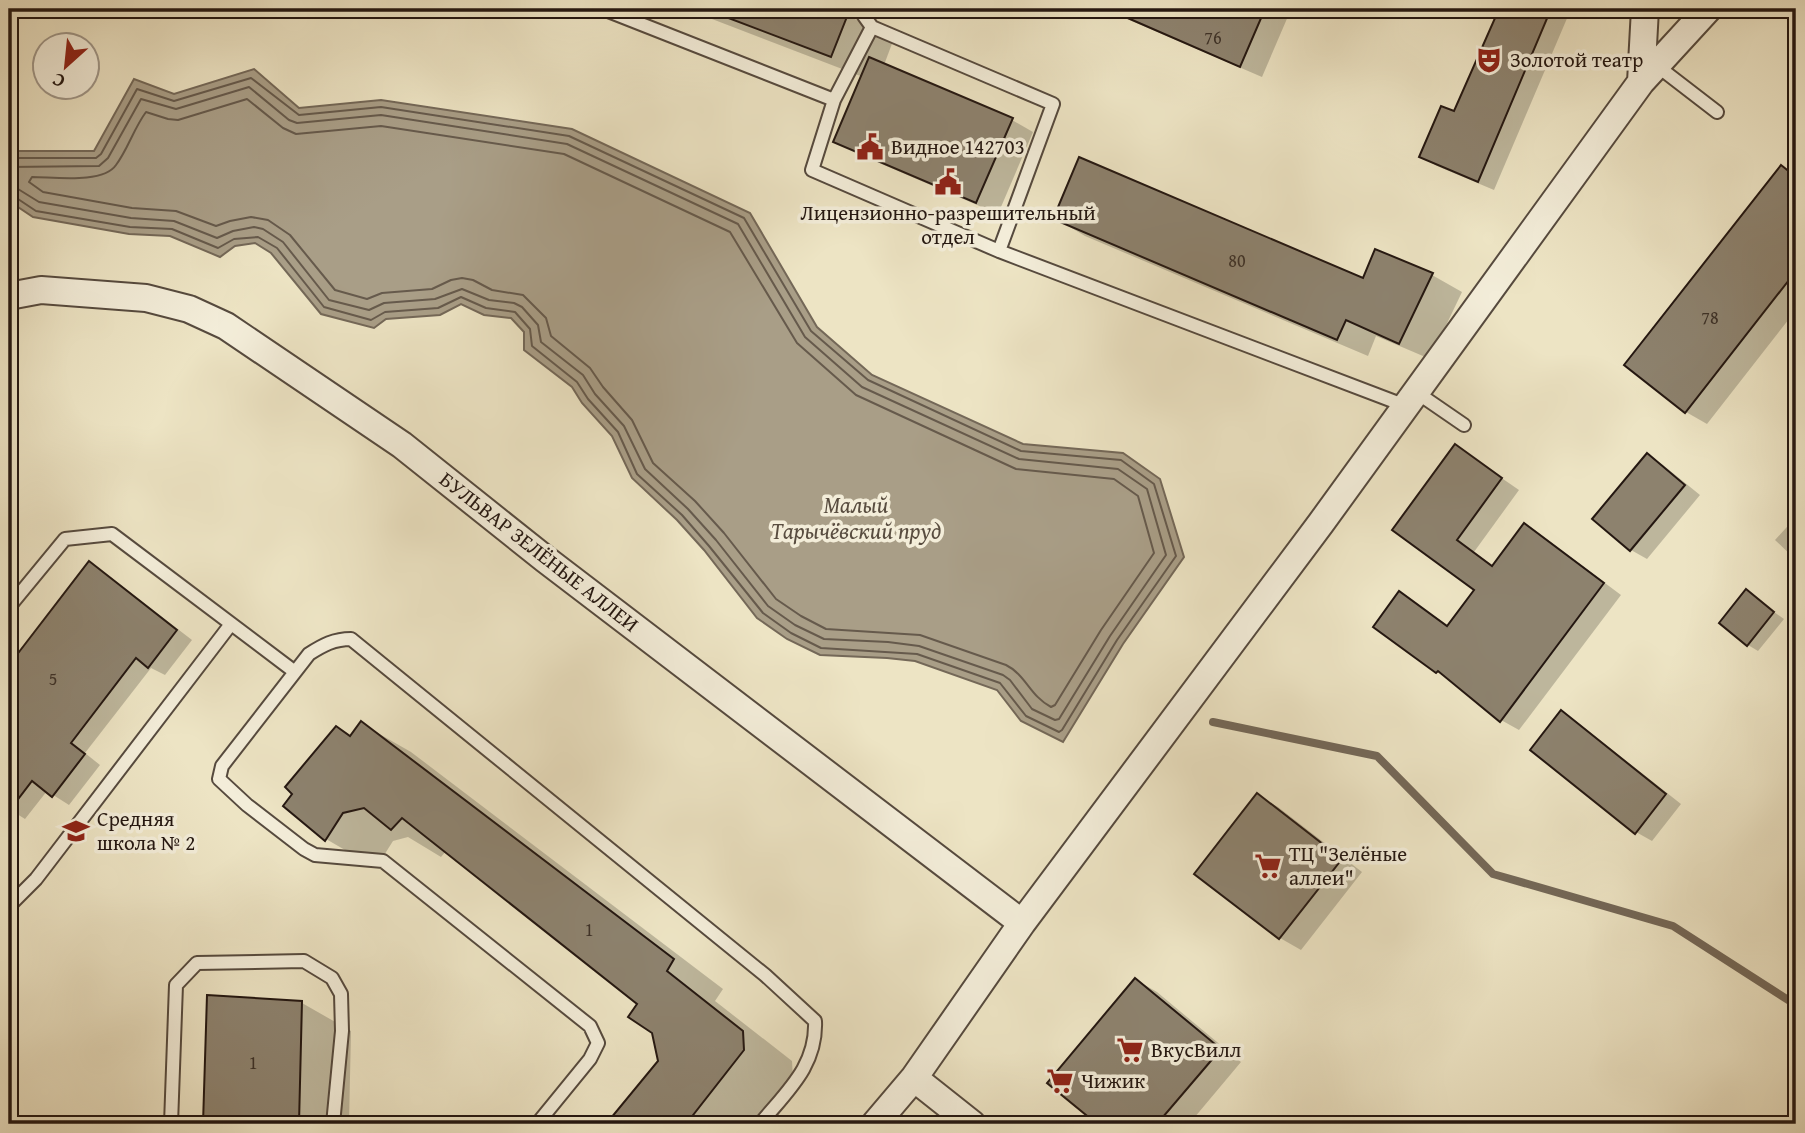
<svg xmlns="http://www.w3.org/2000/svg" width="1805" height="1133" font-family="'Gentium Book Plus',serif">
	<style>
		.water { fill: #a99e87; stroke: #746858; stroke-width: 2 }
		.shadow { fill: #0003 }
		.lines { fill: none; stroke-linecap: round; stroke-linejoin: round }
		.shore { stroke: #665a4c; stroke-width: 2 }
		.stream { stroke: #746858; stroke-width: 8 }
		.building { fill: #8d826e; stroke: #241711; stroke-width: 2 }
		.lane-casing { stroke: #564a3e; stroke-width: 16 }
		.street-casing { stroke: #564a3e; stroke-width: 30 }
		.lane { stroke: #f3edd9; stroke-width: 12 }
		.street { stroke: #f3edd9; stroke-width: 26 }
		.labels { text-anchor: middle; stroke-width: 7; stroke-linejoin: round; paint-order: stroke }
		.number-label { font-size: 18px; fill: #3e3228 }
		.poi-label { font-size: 21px; fill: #241711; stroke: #f3edd9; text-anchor: start }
		.street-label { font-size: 21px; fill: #241711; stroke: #f3edd9 }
		.water-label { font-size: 23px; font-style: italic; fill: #594d40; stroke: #f3edd9 }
	</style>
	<rect width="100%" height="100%" fill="#ede4c4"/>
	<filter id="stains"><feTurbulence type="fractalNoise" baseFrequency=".00286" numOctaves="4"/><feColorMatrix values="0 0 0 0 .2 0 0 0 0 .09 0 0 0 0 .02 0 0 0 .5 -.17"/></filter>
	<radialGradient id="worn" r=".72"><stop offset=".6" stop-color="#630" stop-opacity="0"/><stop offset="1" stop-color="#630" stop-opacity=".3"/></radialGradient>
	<path class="water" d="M254,69l45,39 82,-8 191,29 178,84 67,114 55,48 151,69 100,9 37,26 24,78 -61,87 -60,98 -42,-21 -24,-31 -82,-29 -28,-3 -67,-3 -33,-16 -30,-21 -53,-68 -27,-30 -45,-42 -20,-42 -30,-33 -10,-16 -48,-37v-18l-13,-14 -27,-3 -23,-11 -21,11 -54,4 -12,9 -53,-14 -50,-61 -16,-10 -20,3 -15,11 -50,-21 -41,-2 -96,-17 -24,-16v-50h85l40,-72 40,15z"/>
	<path class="shadow" d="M686,9h147l15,6 45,26 -9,24 128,55 21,12 -35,82 -142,-61 -21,-12 28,-64z
		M1104,9h175l10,5 -27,63z
		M1501,9h70l-77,181 -57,-24 -16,-9 34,-44z
		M1781,167l15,9v134l-89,114 -21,-12 -60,-47z
		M1055,218l309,62 68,-5 30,17 -32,67 -54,-23 -8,20 -283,-120z
		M1455,446l64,44 -45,62 19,14 31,-41 18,11 79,59 -102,135 -18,-10 -47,-38 -17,-10 -37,-79 49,33 27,-37 -82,-59z
		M1647,455l16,10 37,30 -53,64 -16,-9z
		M1796,517v43l-21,-20z
		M89,564l16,9 87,67 -27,35 -14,-7 -66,85 15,12 -31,40 -22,-14 -22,28 -16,-10v-141z
		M1746,592l38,27 -26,32 -10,-6z
		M1561,713l16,9 104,82 -29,37 -16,-9z
		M362,724l49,28 312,237 -8,12 77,60 1,18 -36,45h-149l52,-63 -7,-29 -14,-28 -193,-153 -5,6 -33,-20 -15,4 -17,27 -50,-29 -40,-34 51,-77 15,9z
		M1257,795l21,12 84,65 -61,78 -21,-12z
		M1136,980l21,12 84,70 -52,62h-89l-50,-42z
		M208,997l94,6 49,28 -2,93h-145z"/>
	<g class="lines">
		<path class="shore" d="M247,99l36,29 13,6 85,-8 183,28 166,78 67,111 59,52 160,74 98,10 24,17 16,57 -53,77 -46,75 -4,2c-21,-11 -25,-32 -45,-42l-86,-30 -94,-6 -25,-13 -25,-17 -52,-66 -29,-32 -42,-38 -21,-43 -29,-33 -13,-19 -39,-32 -5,-18 -23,-23 -31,-5 -19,-10 -11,-2 -11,2 -19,9 -50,4 -15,6 -32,-9 -45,-55 -22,-15 -17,-3 -21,4 -14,5 -40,-15 -44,-3 -89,-16 -14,-10 3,-5c22,0 71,7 84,-12 12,-16 18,-37 30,-53l22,7 10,1z
			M9,158h87l5,-4 36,-65 37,12 77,-23 48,37 82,-8 188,29 175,82 67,113 57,49 153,71 100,9 33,24 22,72 -59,84 -55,90 -3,2 -33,-16 -26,-33 -83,-29 -96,-6 -30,-15 -28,-20 -54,-67 -27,-31 -45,-41 -19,-42 -30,-33 -11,-17 -45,-36 -2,-17 -15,-17 -29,-4 -25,-11 -23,11 -53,4 -14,8 -47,-13 -47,-59 -19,-11 -24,2 -16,9 -46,-19 -42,-2 -94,-16 -21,-14 -6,-1
			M9,167l90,-1 9,-8 33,-59 35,10 73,-22 40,33 8,3 84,-8 186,29 171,80 67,113 57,50 157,72 99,10 29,20 19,66 -56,81 -51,83 -4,1 -23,-11 -22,-29 -7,-5 -84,-29 -31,-4 -64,-3 -29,-14 -27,-19 -52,-66 -28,-31 -43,-40 -21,-43 -29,-32 -12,-19 -42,-33 -3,-17 -16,-18 -8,-4 -25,-3 -27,-11 -27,10 -51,4 -15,7 -40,-10 -46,-58 -20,-13 -9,-2 -21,4 -16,7 -43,-17 -43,-3 -92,-16 -21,-13 -9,-2"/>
		<path class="stream" d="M1213,722l164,34 116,118 180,52 123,79"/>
	</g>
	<path class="building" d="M710,9h140l-19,48 -121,-46z
		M1107,9h158l-25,58z
		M1499,9h52l-73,173 -59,-25 22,-51 13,5z
		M869,57l144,61 -37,85 -143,-61z
		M1079,157l284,121 12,-29 58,24 -34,71 -53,-24 -9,20 -284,-121z
		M1781,165l15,12v94l-111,142 -61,-48z
		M1455,444l47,34 -45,62 35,26 32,-43 80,60 -104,139 -62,-51 -2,2 -63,-46 26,-36 48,35 27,-36 -82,-60z
		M1647,453l38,32 -55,66 -38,-32z
		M89,561l88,69 -29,38 -12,-10 -65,85 14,11 -33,43 -20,-16 -23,30v-146z
		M1746,589l28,23 -27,34 -28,-23z
		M1561,710l105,84 -31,40 -105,-84z
		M361,721l313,238 -7,12 76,60 1,19 -58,74h-80l52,-63 -6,-28 -24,-16 9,-13 -235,-186 -11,12 -27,-22 -21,5 -18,28 -42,-35 9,-12 -7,-7 51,-61 14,10z
		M1257,793l85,66 -63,80 -85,-65z
		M1135,978l86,71 -64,75h-60l-50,-41z
		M207,995l95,6 -3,123h-96z"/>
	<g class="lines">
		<g class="lane-casing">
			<path id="lane" d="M603,9l231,91
				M859,9l13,18 181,77 -54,147
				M872,27l-38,73 -22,70 187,81 407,155
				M1656,65l61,47
				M1416,392l48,33
				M9,607l56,-68 47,-5 183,138
				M9,906l27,-27 195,-255
				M171,1124l5,-139 21,-22 107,-2 28,17 9,16 1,37 -9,93
				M537,1124l53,-65 8,-16 -8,-17 -207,-165 -68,-6 -11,-6 -57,-44 -28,-26 3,-13 87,-112c14,-9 25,-15 42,-15l414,336 50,46c2,45 -28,70 -55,103"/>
		</g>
		<g class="street-casing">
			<path id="street" d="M1641,82l4,-73
				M9,296l32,-6 105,8 43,11 37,17 176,119 143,114 477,364
				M914,1078l58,46
				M875,1124l39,-46 108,-155 299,-400 320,-441 67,-73"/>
		</g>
		<use href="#lane" class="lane"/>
		<use href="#street" class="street"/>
	</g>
	<defs>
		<g id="theatre-bare" transform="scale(2.1)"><path d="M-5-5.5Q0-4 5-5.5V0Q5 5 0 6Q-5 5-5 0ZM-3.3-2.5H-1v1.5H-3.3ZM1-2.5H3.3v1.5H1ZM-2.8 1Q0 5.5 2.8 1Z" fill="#8f2418" stroke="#f3edd9" stroke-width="2.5" paint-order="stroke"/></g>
		<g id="civic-bare" transform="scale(2.1)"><path d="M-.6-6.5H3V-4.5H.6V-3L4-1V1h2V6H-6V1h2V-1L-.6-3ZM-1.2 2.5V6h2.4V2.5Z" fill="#8f2418" stroke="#f3edd9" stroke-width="2.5" paint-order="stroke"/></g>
		<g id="school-bare" transform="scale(2.1)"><path d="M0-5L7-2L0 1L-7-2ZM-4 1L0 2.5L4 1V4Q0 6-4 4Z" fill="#8f2418" stroke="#f3edd9" stroke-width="2.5" paint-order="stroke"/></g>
		<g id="supermarket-bare" transform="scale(2.1)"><path d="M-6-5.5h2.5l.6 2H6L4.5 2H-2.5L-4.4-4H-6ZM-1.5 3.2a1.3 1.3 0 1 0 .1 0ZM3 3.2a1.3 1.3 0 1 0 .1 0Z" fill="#8f2418" stroke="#f3edd9" stroke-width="2.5" paint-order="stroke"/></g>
	</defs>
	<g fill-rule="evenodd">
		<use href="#theatre-bare" x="1489" y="60"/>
		<use href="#civic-bare" x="870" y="147"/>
		<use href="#civic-bare" x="948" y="182"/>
		<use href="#school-bare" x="76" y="831"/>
		<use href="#supermarket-bare" x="1268" y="866"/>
		<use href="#supermarket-bare" x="1130" y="1050"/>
		<use href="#supermarket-bare" x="1060" y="1081"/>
	</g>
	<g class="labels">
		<g class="number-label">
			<text x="1213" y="44">76</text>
			<text x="1237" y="267">80</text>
			<text x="1710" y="324">78</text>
			<text x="53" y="685">5</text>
			<text x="589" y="936">1</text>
			<text x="253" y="1069">1</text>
		</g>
		<g class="poi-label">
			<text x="1510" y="67">Золотой театр</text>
			<text x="891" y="154">Видное 142703</text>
			<text x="948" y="220" text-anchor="middle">Лицензионно-разрешительный<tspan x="948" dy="24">отдел</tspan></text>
			<text x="97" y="826">Средняя<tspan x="97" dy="24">школа № 2</tspan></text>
			<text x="1289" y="861">ТЦ "Зелёные<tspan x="1289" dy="24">аллеи"</tspan></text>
			<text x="1151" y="1057">ВкусВилл</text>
			<text x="1081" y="1088">Чижик</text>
		</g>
		<g class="street-label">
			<text transform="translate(539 552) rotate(38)" y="7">БУЛЬВАР ЗЕЛЁНЫЕ АЛЛЕИ</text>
		</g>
		<g class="water-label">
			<text x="856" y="513">Малый<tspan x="856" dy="26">Тарычёвский пруд</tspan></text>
		</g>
	</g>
	<rect width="1805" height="1133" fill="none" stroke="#ede4c4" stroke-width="35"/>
	<rect x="10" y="10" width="1784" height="1112" fill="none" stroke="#241711" stroke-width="3.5"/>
	<rect x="18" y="18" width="1770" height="1098" fill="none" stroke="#241711" stroke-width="2"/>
	<g transform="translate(66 66) rotate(207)"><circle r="33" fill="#f3edd9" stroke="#a09789" stroke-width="2"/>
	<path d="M0-5L12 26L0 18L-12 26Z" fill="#8f2418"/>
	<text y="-10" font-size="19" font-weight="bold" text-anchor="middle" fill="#241711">С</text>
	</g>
	<rect width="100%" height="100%" filter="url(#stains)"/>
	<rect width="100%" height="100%" fill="url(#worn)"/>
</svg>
